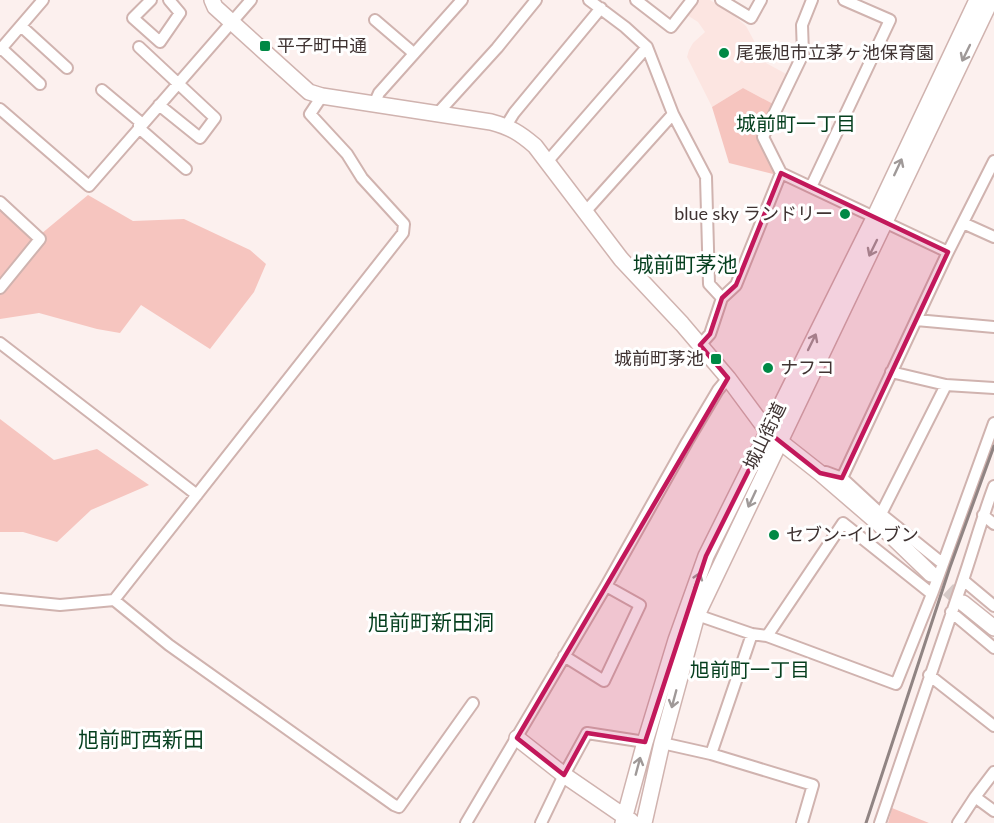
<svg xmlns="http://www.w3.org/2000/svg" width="994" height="823" font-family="Lato,'Noto Sans JP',sans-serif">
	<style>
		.built { fill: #fce5e1 }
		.green { fill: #f6c5bf }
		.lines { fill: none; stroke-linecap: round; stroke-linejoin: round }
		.secondary-tunnel { stroke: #d6cac8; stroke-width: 15; stroke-dasharray: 15 8; stroke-linecap: butt }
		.street-casing { stroke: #d0b3af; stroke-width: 14 }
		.secondary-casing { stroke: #d0b3af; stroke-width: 18 }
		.street { stroke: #fff; stroke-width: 10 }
		.secondary { stroke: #fff; stroke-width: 15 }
		.rail { stroke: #908483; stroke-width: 3 }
		.oneway { stroke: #9f9998 }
		.marked { fill: #c2185b; fill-opacity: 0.2; stroke: #c2185b; stroke-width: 4.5; stroke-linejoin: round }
		.poi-dot { fill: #008945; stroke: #fff; stroke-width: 2 }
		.labels { text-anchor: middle; stroke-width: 6; stroke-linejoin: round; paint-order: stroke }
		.poi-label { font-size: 18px; fill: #3f3332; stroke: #fff; text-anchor: start }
		.street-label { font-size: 18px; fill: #3f3332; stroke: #fff }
		.neighbourhood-label { font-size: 20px; fill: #053f1e; stroke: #fff }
		.quarter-label { font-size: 21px; fill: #053f1e; stroke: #fff }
	</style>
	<rect width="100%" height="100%" fill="#fcf0ee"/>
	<path class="built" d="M699,0h11l21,13 15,13 20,37 24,13 -15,29 -32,-17 -31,19 -25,-50 2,-7 4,-7 12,-11 -7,-10 -11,-7z"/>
	<path class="green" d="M743,88l32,17 -16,34 18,36 -48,-12 -17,-56z
		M88,195l45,26 51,-2 66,31 16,14 -12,28 -44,57 -69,-44 -21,28 -23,-4 -58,-16 -39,6v-118l41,33z
		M0,419l54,41 43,-11 52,36 -58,25 -34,32 -34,-10h-23z
		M892,808l37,15h-41z"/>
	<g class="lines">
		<path class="secondary-tunnel" d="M931,574l32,29"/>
		<g class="street-casing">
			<path id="street" d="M151,0l-18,18 27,24 20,-29 -11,-13
				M589,0l36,27 22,20 26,67 33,63 3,107 13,14
				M636,0l35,27 21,-27
				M721,0l30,18 10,-18
				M812,0l-10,25 1,29 -40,83 18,36 167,79
				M375,20l35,30 3,4
				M21,26l46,42
				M139,47l76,71 -15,20 -41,-33
				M1,48l39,36
				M0,50l43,-50
				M102,90l37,31v7l47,41
				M374,104l5,-11 83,-93
				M0,109l89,77 162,-186
				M437,114l60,-66 39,-48
				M506,126l8,-13 87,-105
				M547,162l100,-115
				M811,187l79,-167 -46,-20
				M0,202l40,37 -40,49
				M585,212l88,-98
				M963,223l31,14
				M916,320l78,7
				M0,343l197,152
				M700,345l10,-11 12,-36 14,-13 45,-112
				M891,372l55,13 48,3
				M820,473l6,-1 16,6 39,36 61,49
				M842,478l106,-226 46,-91
				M881,514l65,-129
				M983,515l11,9
				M963,580l31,26
				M0,599l60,6 54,-5 289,-367 1,-9 -42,-46 -15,-24 -37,-40 12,-18
				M114,600l55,45 225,160 5,2 74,-104
				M951,612l43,36
				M697,615l55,19 15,2 129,48 36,-90 62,-171
				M767,636l76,-113 89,71
				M564,656l40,25 36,-76 -34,-19
				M929,675l65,51
				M662,743l49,11 102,31 -11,38
				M711,754l41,-120
				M975,797l19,14
				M466,823l140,-237 81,-144 31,-52 10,-12
				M541,823l23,-48 23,-42 58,9
				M880,823c27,-80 54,-160 82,-240 11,-32 20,-65 32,-97
				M958,823l17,-26 19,-25"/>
		</g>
		<g class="secondary-casing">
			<path id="secondary" d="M212,0l3,7 94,85 13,4 169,26c19,5 29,11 44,24l86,113 61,65 46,54 40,54 52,41 58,50 53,51
				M963,603l31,25
				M517,738l47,37 67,46
				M623,823l22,-81 31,-102 30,-84 168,-338 103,-218
				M644,823l18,-80 35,-128 294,-615"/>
		</g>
		<use href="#street" class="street"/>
		<use href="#secondary" class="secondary"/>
		<path class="rail" d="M866,823l84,-256 44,-121"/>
	</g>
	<defs><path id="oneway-shaft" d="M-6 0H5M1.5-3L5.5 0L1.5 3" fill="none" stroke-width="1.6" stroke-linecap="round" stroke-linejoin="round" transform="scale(1.5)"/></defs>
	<g class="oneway">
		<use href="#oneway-shaft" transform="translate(966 53) rotate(116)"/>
		<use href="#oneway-shaft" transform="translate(898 167) rotate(-65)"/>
		<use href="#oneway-shaft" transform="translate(873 248) rotate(116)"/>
		<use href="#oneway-shaft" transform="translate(812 342) rotate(-64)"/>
		<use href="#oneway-shaft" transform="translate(752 499) rotate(115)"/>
		<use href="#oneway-shaft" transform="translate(697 581) rotate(-71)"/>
		<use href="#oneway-shaft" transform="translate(674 699) rotate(105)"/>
		<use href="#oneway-shaft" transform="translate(638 766) rotate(-75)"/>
	</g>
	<path class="marked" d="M781,173l167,79 -106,226 -22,-5 -52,-41 -62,124 -61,186 -58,-9 -23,42 -47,-37 211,-360 -28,-33 10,-11 12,-36 14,-13z"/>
	<g class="poi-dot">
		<rect x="259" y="40" width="12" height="12" rx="3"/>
		<circle cx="724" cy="53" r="6"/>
		<circle cx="845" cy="214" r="6"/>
		<rect x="710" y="353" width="12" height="12" rx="3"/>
		<circle cx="768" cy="368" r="6"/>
		<circle cx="774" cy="535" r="6"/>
	</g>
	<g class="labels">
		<g class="poi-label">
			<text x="277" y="52">平子町中通</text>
			<text x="736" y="59">尾張旭市立茅ヶ池保育園</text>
			<text x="833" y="220" text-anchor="end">blue sky ランドリー</text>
			<text x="704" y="365" text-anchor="end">城前町茅池</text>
			<text x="780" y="374">ナフコ</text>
			<text x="786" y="541">セブン-イレブン</text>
		</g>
		<g class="street-label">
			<text transform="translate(765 436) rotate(-64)" y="6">城山街道</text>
		</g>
		<g class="neighbourhood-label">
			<text x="796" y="131">城前町一丁目</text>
			<text x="750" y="677">旭前町一丁目</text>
		</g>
		<g class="quarter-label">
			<text x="685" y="272">城前町茅池</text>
			<text x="431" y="630">旭前町新田洞</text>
			<text x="141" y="747">旭前町西新田</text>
		</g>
	</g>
</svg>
